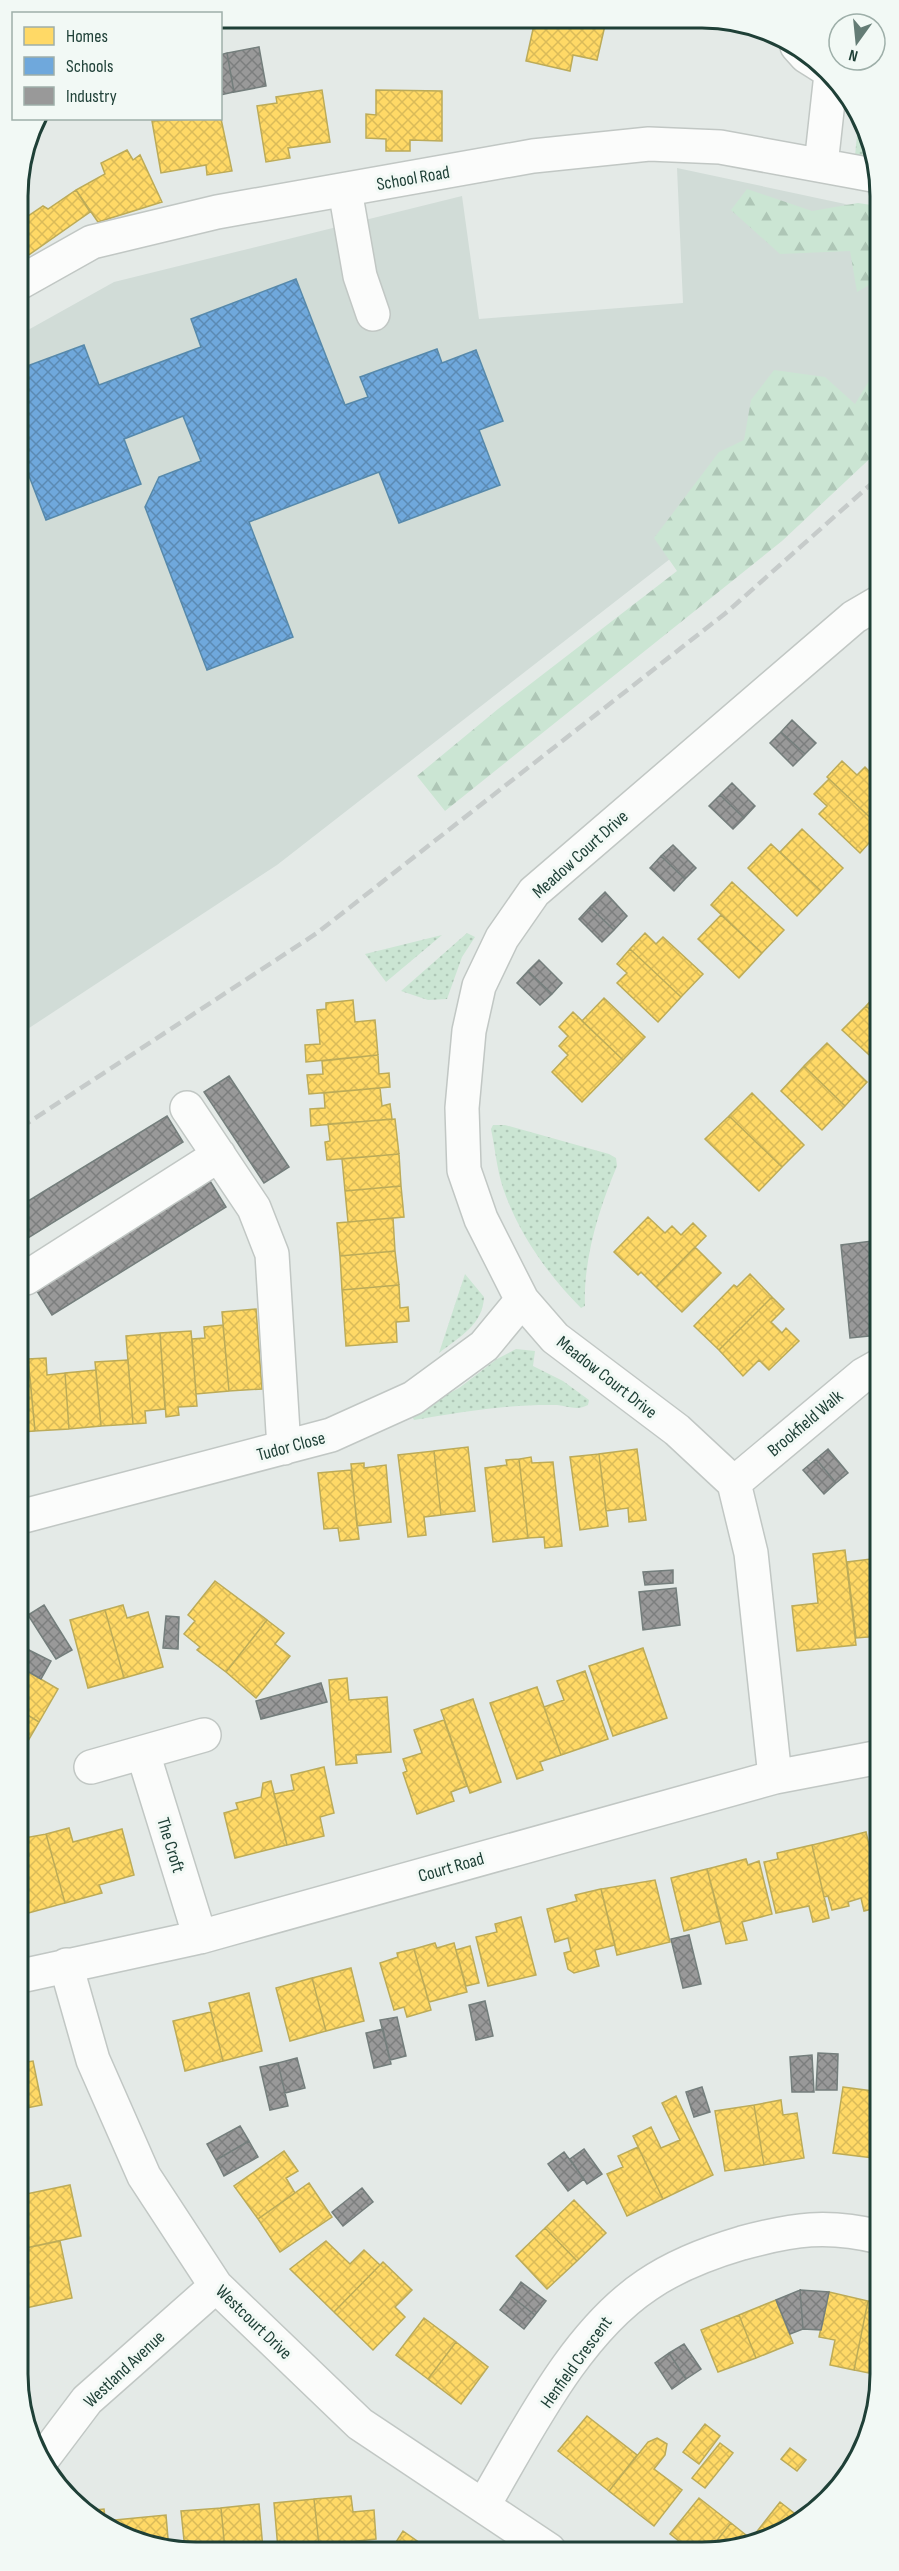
<svg xmlns="http://www.w3.org/2000/svg" width="899" height="2571" font-family="'Sofia Sans Condensed',sans-serif">
	<style>
		.built { fill: #d1dcd7 }
		.grass { fill: url(#grass-dots) }
		.forest { fill: url(#forest-firs) }
		.homes { fill: url(#homes-cross-hatch); stroke: #bcab58; stroke-width: 1.5 }
		.schools { fill: url(#schools-cross-hatch); stroke: #5789aa; stroke-width: 1.5 }
		.industry { fill: url(#industry-cross-hatch); stroke: #747e7c; stroke-width: 1.5 }
		.lines { fill: none; stroke-linecap: round; stroke-linejoin: round }
		.minor-casing { stroke: #c1c7c4; stroke-width: 36 }
		.minor { stroke: #fbfcfb; stroke-width: 33 }
		.rail { stroke: #c6cbca; stroke-width: 4.5; stroke-dasharray: 12 6; stroke-linecap: butt }
		.labels { text-anchor: middle; stroke-width: 6; stroke-linejoin: round; paint-order: stroke }
		.street-label { font-size: 18px; fill: #1f4037; stroke: #f2f9f5 }
		.rim { fill: none; stroke: #1f4037; stroke-width: 3 }
	</style>
	<defs>
		<pattern id="grass-dots" width="8" height="8" patternUnits="userSpaceOnUse" patternTransform="scale(1.5)"><rect width="8" height="8" fill="#cbe5d3"/><path d="M2 2h.1M6 6h.1" fill="none" stroke="#aec6b6" stroke-width="1.8" stroke-linecap="round"/></pattern>
		<pattern id="forest-firs" width="22" height="20" patternUnits="userSpaceOnUse" patternTransform="scale(1.5)"><rect width="22" height="20" fill="#cbe5d3"/><path d="M5 1l3.5 6h-7zM16 11l3.5 6h-7z" fill="#aec6b6"/></pattern>
		<pattern id="homes-cross-hatch" width="8" height="8" patternUnits="userSpaceOnUse" patternTransform="scale(1.5)"><rect width="8" height="8" fill="#ffd966"/><path d="M0 0l8 8M0 8l8-8" fill="none" stroke="#dabb59"/></pattern>
		<pattern id="schools-cross-hatch" width="8" height="8" patternUnits="userSpaceOnUse" patternTransform="scale(1.5)"><rect width="8" height="8" fill="#6fa8dc"/><path d="M0 0l8 8M0 8l8-8" fill="none" stroke="#5b8ab3"/></pattern>
		<pattern id="industry-cross-hatch" width="8" height="8" patternUnits="userSpaceOnUse" patternTransform="scale(1.5)"><rect width="8" height="8" fill="#999"/><path d="M0 0l8 8M0 8l8-8" fill="none" stroke="#7c7e7e"/></pattern>
	</defs>
	<rect width="100%" height="100%" fill="#e4eae7"/>
	<path class="built" d="M677,168l201,43v186l-601,468 -257,169 -1,-699 95,-53 348,-86 17,123 204,-16z"/>
	<path class="grass" d="M859,114l18,47 -22,-5z
		M467,933l8,4 -13,20 -15,42 -19,1 -27,-9z
		M442,935l-56,47 -21,-28z
		M493,1125h12l104,29 7,4 1,8c-18,42 -34,94 -32,140l-4,2c-33,-33 -63,-75 -78,-120 -6,-18 -8,-40 -12,-59z
		M465,1274l19,23c-1,28 -25,40 -45,56z
		M516,1349l19,2 -2,15 30,15 26,19 -1,5c-11,6 -20,1 -31,0 -48,-1 -96,7 -143,15l-3,-6 48,-26 38,-29z"/>
	<path class="forest" d="M747,189l65,22 46,-8 20,3v74l-21,12 -7,-41 -70,3 -49,-44z
		M774,370l51,7 30,27 17,-28 6,-1v76l-96,90 -337,270 -28,-35 81,-67 179,-138 -23,-33 65,-86 25,-12 7,-40z"/>
	<path class="homes" d="M535,20l71,1 -9,39 -24,-5 -3,16 -44,-10z
		M322,90l8,52 -42,6 2,10 -24,4 -9,-56 20,-3 -1,-6z
		M376,90l66,1v50l-32,-1v11h-24v-12l-20,-1v-24l10,1z
		M220,114l12,57 -25,4 -1,-10 -45,8 -9,-52 68,-3z
		M127,150l6,10 7,-5 22,47 -64,20 -22,-32 29,-16 -4,-11z
		M76,190l14,22 -67,47 -4,-7 -1,-29 25,-17 5,3z
		M842,761l15,14 8,-8 13,13v45l-51,-48z
		M829,779l49,46v8l-18,20 -41,-39 8,-8 -13,-12z
		M802,829l41,39 -22,23 -41,-39z
		M771,844l50,47 -24,25 -49,-48z
		M732,882l52,48 -22,23 -51,-48z
		M721,915l41,38 -23,25 -41,-39z
		M645,933l11,11 7,-7 40,37 -22,23 -51,-48z
		M630,949l51,48 -23,25 -41,-39 10,-10 -10,-9z
		M879,992v26l-13,-12z
		M604,998l41,39 -22,23 -41,-39z
		M353,1000l2,22 20,-2 3,35 -72,7 -1,-17 15,-1 -3,-34 9,-1v-6z
		M866,1006l13,12v46l-37,-34z
		M573,1012l50,48 -41,42 -30,-30 16,-17 -9,-9 9,-10 -9,-9z
		M827,1043l40,39 -22,24 -41,-40z
		M378,1055l1,19 10,-1 1,14 -81,7 -2,-19 16,-1 -1,-13z
		M804,1066l41,40 -23,24 -41,-39z
		M380,1088l2,18 8,-2 2,15 -81,7 -1,-17 15,-1 -1,-15z
		M752,1093l52,52 -22,22 -53,-51z
		M729,1116l53,51 -23,24 -54,-52z
		M395,1119l4,35 -72,6 -2,-18 5,-1 -2,-17z
		M399,1154l2,32 -56,5 -3,-32z
		M401,1186l3,31 -56,5 -3,-31z
		M648,1217l17,16 7,-7 9,9 12,-12 13,13 -50,51 -15,-15 -3,3 -24,-23z
		M393,1218l2,33 -55,5 -3,-33z
		M695,1247l26,26 -39,39 -26,-25z
		M395,1251l4,34 -57,5 -2,-34z
		M750,1274l22,23 -53,53 -25,-24 40,-41 3,2z
		M399,1285l1,23 8,-1 1,14 -13,1 1,20 -51,4 -4,-56z
		M772,1297l12,12 -13,13 11,11 4,-5 13,13 -30,29 -10,-10 -16,16 -24,-26z
		M256,1309l6,80 -33,2 -7,-79z
		M223,1325l6,66 -33,3 -4,-55 13,-1 -1,-11z
		M191,1331l6,75 -19,1 1,8 -13,2 -6,-84z
		M160,1333l5,76 -20,2 1,12 -13,1 -7,-88z
		M46,1358l1,17 18,-2 4,56 -34,2 -7,-72z
		M128,1360l5,64 -32,2 -6,-64z
		M20,1364h6l1,13h3l5,54 -15,1z
		M96,1370l5,56 -32,3 -4,-56z
		M468,1447l7,64 -34,4 -7,-64z
		M637,1449l9,71 -17,2 -1,-14 -22,3 -7,-57z
		M434,1451l7,64 -17,2 2,18 -18,2 -10,-82z
		M599,1454l9,72 -28,4 -10,-73z
		M531,1457l1,6 21,-1 9,84 -17,2 -1,-11 -16,1 -9,-79z
		M519,1459l9,79 -35,4 -8,-74 22,-3 -1,-5z
		M364,1463v5l22,-3 5,57 -34,4 -6,-62z
		M351,1470l8,69 -19,2 -2,-13 -14,1 -6,-56z
		M845,1550l11,95 -59,6 -5,-45 26,-3 -5,-49z
		M879,1558l1,78 -24,2 -9,-76z
		M215,1581l52,39 -41,52 -29,-22 3,-3 -16,-13 11,-13 -7,-6z
		M123,1605l4,13 21,-6 15,55 -39,11 -19,-68z
		M105,1610l19,68 -36,10 -18,-68z
		M267,1620l17,13 -9,11 15,12 -34,42 -30,-26z
		M643,1648l24,70 -54,18 -24,-70z
		M20,1667l38,22 -19,33 -18,-11z
		M585,1671l23,68 -47,16 -17,-48 20,-7 -7,-19z
		M347,1678l2,22 38,-3 4,55 -35,3 1,8 -21,2 -7,-85z
		M537,1687l24,68 -21,7 3,8 -26,9 -27,-76z
		M473,1699l28,83 -31,11 -29,-83z
		M21,1711l18,11 -18,31z
		M444,1720l23,66 -16,6 3,9 -37,13 -14,-41 4,-2 -4,-12 19,-6 -8,-23z
		M324,1767l10,46 -14,4 4,19 -37,9 -13,-51 20,-4 -3,-15z
		M271,1781l16,64 -52,13 -11,-45 14,-4 -2,-6 25,-6 2,-14z
		M69,1828l4,14 49,-13 12,46 -35,10 3,8 -37,10 -19,-69z
		M866,1832l14,59v16l-16,4 -3,-13 -13,4 1,4 -17,4 -4,-14 -4,1 -12,-52z
		M46,1834l19,69 -44,12v-57l8,-2 -5,-18z
		M880,1834v37l-9,-35z
		M812,1845l17,73 -16,4 -4,-16 -33,7 -12,-51 14,-3 -1,-6z
		M746,1859l2,6 11,-4 13,53 -30,8 5,18 -21,4 -19,-75z
		M707,1869l14,52 -37,10 -13,-53z
		M655,1880l15,62 -53,13 -16,-66z
		M601,1889l14,56 -20,5 4,16 -25,7 -6,-4 -4,-16 7,-2 -3,-13 -13,4 -8,-33 30,-8 -2,-6z
		M521,1917l15,58 -48,11 -12,-49 21,-5 -2,-8z
		M435,1943l2,5 17,-5 13,49 -38,10 -15,-53z
		M470,1946l9,37 -13,3 -10,-36z
		M414,1949l17,61 -24,7 -3,-10 -10,3 -14,-47 18,-6 -1,-4z
		M351,1968l13,53 -38,10 -14,-53z
		M312,1978l14,53 -36,10 -14,-53z
		M249,1993l13,58 -39,10 -14,-58z
		M211,2012l12,49 -38,10 -12,-50z
		M33,2061l9,44 -21,4v-46z
		M843,2087l37,5 -7,66 -40,-5z
		M676,2096l37,79 -50,24 -30,-63 18,-9 10,21 19,-8 -18,-37z
		M781,2100l2,15 14,-2 7,45 -40,7 -10,-60z
		M754,2105l10,60 -39,6 -10,-60z
		M880,2109v50l-7,-1z
		M638,2147l25,52 -36,17 -20,-42 16,-7 -5,-11z
		M284,2151l14,20 -12,7 9,15 -37,26 -24,-33z
		M309,2183l23,34 -52,35 -22,-33z
		M70,2185l11,51 -60,13v-54z
		M574,2200l32,33 -29,28 -32,-33z
		M545,2228l32,33 -30,28 -31,-33z
		M60,2241l12,57 -51,11v-60z
		M326,2241l24,23 14,-14 16,15 -46,47 -44,-43z
		M383,2262l29,28 -17,17 10,10 -32,33 -39,-38z
		M829,2292l39,9 -14,69 -24,-5 5,-25 -16,-3z
		M776,2300l17,43 -37,15 -17,-43z
		M868,2301l13,2 -2,72 -25,-5z
		M739,2315l17,43 -38,14 -17,-42z
		M424,2318l32,24 -28,37 -32,-24z
		M456,2342l32,25 -27,37 -33,-25z
		M587,2416l50,39 -28,36 -51,-40z
		M705,2424l15,12 -21,28 -16,-12z
		M657,2438l10,6 -2,11 -11,14 28,21 -28,36 -45,-35 39,-49z
		M720,2443l13,10 -28,35 -13,-10z
		M790,2448l16,12 -9,11 -16,-12z
		M351,2496l2,16 21,-2 2,29 -57,6 -5,-46z
		M699,2498l32,25 -21,26 -20,1 -20,-16z
		M314,2499l5,46 -41,4 -4,-46z
		M780,2502l23,18 -11,9 -55,20h-27l21,-26 20,16z
		M259,2504l4,45 -38,1 -4,-42z
		M221,2508l4,42h-40l-4,-39z
		M104,2509l2,17 -22,-15z
		M166,2515l3,35 -52,-16 -11,-8 -1,-5z
		M403,2531l27,19h-39z"/>
	<path class="schools" d="M296,279l49,126 23,-8 -8,-20 77,-28 5,14 34,-13 27,71 -24,9 21,55 -101,38 -20,-51 -130,50 44,115 -86,33 -62,-163 14,-30 42,-16 -18,-45 -59,23 17,45 -95,36 -17,-44 -10,4v-111l65,-24 15,40 102,-38 -10,-28z"/>
	<path class="industry" d="M698,21l38,1 -2,9z
		M259,47l7,39 -32,6 -7,-39z
		M227,53l7,39 -14,3v-40z
		M792,720l24,23 -11,11 -24,-22z
		M781,732l24,22 -12,12 -23,-23z
		M732,783l23,23 -11,12 -24,-23z
		M720,795l24,23 -11,11 -24,-23z
		M673,845l23,23 -11,11 -24,-23z
		M661,856l24,23 -11,12 -24,-23z
		M605,892l22,24 -13,14 -24,-23z
		M590,907l24,23 -12,12 -23,-23z
		M539,960l23,23 -10,11 -24,-23z
		M528,971l24,23 -12,11 -23,-22z
		M229,1076l60,91 -25,16 -60,-91z
		M167,1116l16,26 -163,101v-37z
		M210,1181l16,26 -174,108 -17,-27z
		M872,1241l7,94 -29,3 -9,-93z
		M828,1449l20,24 -12,10 -20,-24z
		M816,1459l20,24 -12,11 -21,-24z
		M673,1570v13l-28,2 -2,-13z
		M676,1588l4,37 -37,5 -4,-38z
		M44,1605l28,45 -16,9 -28,-44z
		M166,1616l13,1 -1,32 -15,-1z
		M21,1646l30,15 -10,18 -21,-12z
		M321,1683l6,19 -66,17 -5,-18z
		M689,1935l12,49 -18,4 -12,-49z
		M485,2001l8,35 -17,4 -7,-35z
		M397,2017l9,39 -16,4 -10,-40z
		M383,2029l8,35 -17,4 -8,-35z
		M818,2053l20,1 -1,36h-21z
		M812,2055l2,37h-22l-2,-35z
		M297,2058l8,30 -20,5 -7,-30z
		M278,2063l10,43 -18,4 -10,-43z
		M702,2087l8,25 -16,5 -8,-25z
		M240,2126l9,15 -33,19 -9,-16z
		M249,2141l9,16 -34,19 -8,-16z
		M584,2149l18,25 -15,10 -17,-25z
		M564,2152l20,27 -16,12 -20,-27z
		M362,2188l11,14 -30,24 -11,-14z
		M521,2282l25,19 -11,14 -24,-19z
		M800,2290l29,2 -8,38 -18,-1z
		M800,2290l3,39 -13,5 -14,-34z
		M511,2296l24,19 -11,14 -24,-19z
		M684,2344l17,25 -15,10 -17,-26z
		M669,2353l17,26 -14,10 -17,-26z"/>
	<g class="lines">
		<g class="minor-casing">
			<path id="minor" d="M797,46l9,10 19,12
				M821,165l10,-91
				M345,190l15,86 13,38
				M19,283l73,-41 125,-30 316,-56 116,-12 71,3 158,29
				M187,1108l67,100 18,46 12,194
				M26,1278l193,-123
				M734,1483l129,-108 16,-9
				M20,1517l311,-82 82,-37 71,-52 38,-46
				M143,1753l57,184
				M91,1767l113,-32
				M775,1777l-24,-224 -17,-70 -57,-53 -122,-92 -33,-38 -41,-81 -17,-49 -2,-62 7,-77 10,-45 23,-48 32,-46 320,-275 24,-14
				M66,1965l27,95 51,116 72,110 144,138 189,126
				M21,1976l179,-39 575,-160 105,-20
				M41,2461l46,-61 129,-114
				M483,2506c44,-74 91,-172 164,-221 29,-20 61,-32 95,-42 52,-14 85,-19 138,-6"/>
		</g>
		<use href="#minor" class="minor"/>
		<path class="rail" d="M20,1128l297,-195 410,-321 151,-134"/>
	</g>
	<g class="labels">
		<g class="street-label">
			<text transform="translate(413 178) rotate(-10)" y="6">School Road</text>
			<text transform="translate(580 854) rotate(-42)" y="6">Meadow Court Drive</text>
			<text transform="translate(607 1377) rotate(38)" y="6">Meadow Court Drive</text>
			<text transform="translate(805 1423) rotate(-40)" y="6">Brookfield Walk</text>
			<text transform="translate(291 1446) rotate(-15)" y="6">Tudor Close</text>
			<text transform="translate(171 1845) rotate(73)" y="6">The Croft</text>
			<text transform="translate(451 1867) rotate(-16)" y="6">Court Road</text>
			<text transform="translate(254 2322) rotate(44)" y="6">Westcourt Drive</text>
			<text transform="translate(576 2362) rotate(-54)" y="6">Henfield Crescent</text>
			<text transform="translate(124 2369) rotate(-43)" y="6">Westland Avenue</text>
		</g>
	</g>
	<path d="M0 0H899V2571H0ZM196 28H702A168 168 0 0 1 870 196V2374A168 168 0 0 1 702 2542H196A168 168 0 0 1 28 2374V196A168 168 0 0 1 196 28Z" fill="#f2f9f5" fill-rule="evenodd"/>
	<path class="rim" d="M196 28H702A168 168 0 0 1 870 196V2374A168 168 0 0 1 702 2542H196A168 168 0 0 1 28 2374V196A168 168 0 0 1 196 28Z"/>
	<rect x="12" y="12" width="210" height="108" fill="#f2f9f5" stroke="#9eafa9" stroke-width="1.5"/>
	<rect x="24" y="27" width="30" height="18" fill="#ffd966" stroke="#9eafa9" stroke-width="1.5"/>
	<text x="66" y="42" font-size="18" fill="#1f4037">Homes</text>
	<rect x="24" y="57" width="30" height="18" fill="#6fa8dc" stroke="#9eafa9" stroke-width="1.5"/>
	<text x="66" y="72" font-size="18" fill="#1f4037">Schools</text>
	<rect x="24" y="87" width="30" height="18" fill="#999999" stroke="#9eafa9" stroke-width="1.5"/>
	<text x="66" y="102" font-size="18" fill="#1f4037">Industry</text>
	<g transform="translate(857 42) rotate(195)"><circle r="28" fill="#f2f9f5" stroke="#9eafa9" stroke-width="1.5"/>
	<path d="M0-4.5L10 22L0 15L-10 22Z" fill="#647c75"/>
	<text y="-9" font-size="16" font-weight="bold" text-anchor="middle" fill="#1f4037">N</text>
	</g>
</svg>
